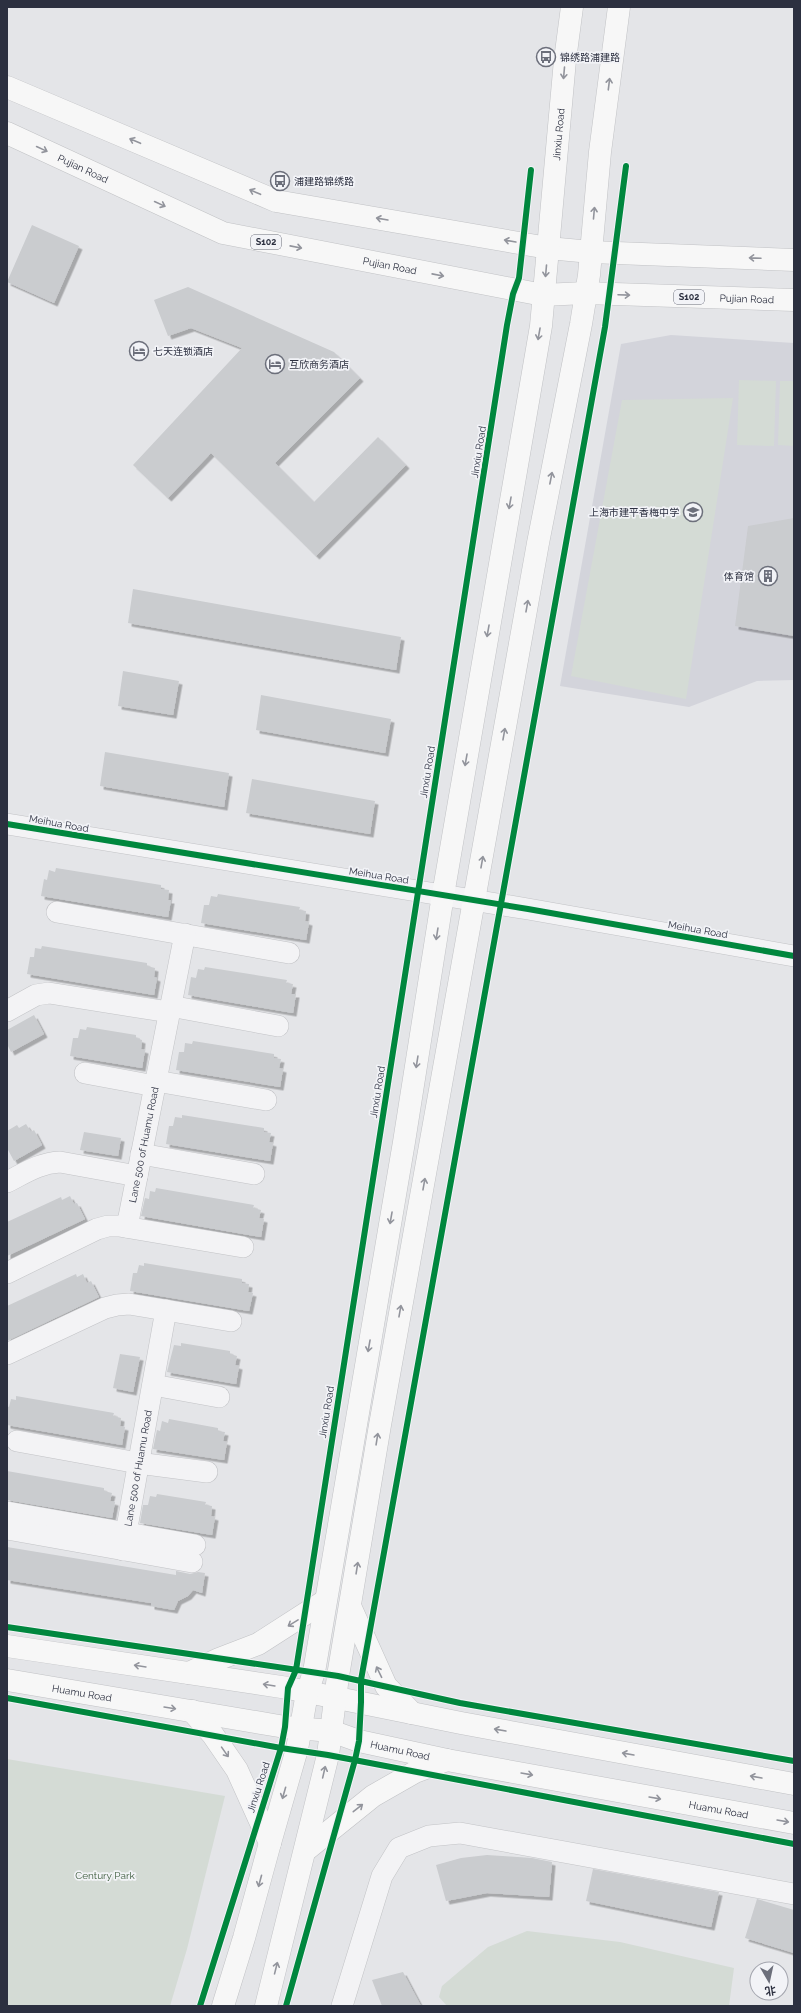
<svg xmlns="http://www.w3.org/2000/svg" width="801" height="2013" font-family="Raleway,'Noto Sans SC',sans-serif">
	<style>
		.built { fill: #d3d4db }
		.green { fill: #d4dbd5 }
		.building { fill: #cacccf; filter: url(#shadow) }
		.lines { fill: none; stroke-linecap: round; stroke-linejoin: round }
		.minor-casing { stroke: #c2c3c6; stroke-width: 22 }
		.major-casing { stroke: #c1c2c5; stroke-width: 23 }
		.minor { stroke: #f3f3f5; stroke-width: 21 }
		.major { stroke: #f7f7f7; stroke-width: 22 }
		.cycleway-casing { stroke: #f2f3f7; stroke-width: 8 }
		.cycleway { stroke: #00873e; stroke-width: 6 }
		.oneway { stroke: #92949c }
		.labels { text-anchor: middle; stroke-width: 3.5; stroke-linejoin: round; paint-order: stroke }
		.shield { fill: #f2f3f7; stroke: #676a77; stroke-width: 1 }
		.shield-label { font-size: 9px; font-weight: bold; fill: #2c3040 }
		.poi-label { font-size: 10px; fill: #2c3040; stroke: #f2f3f7; text-anchor: start }
		.street-label { font-size: 10px; fill: #2c3040; stroke: #f2f3f7 }
		.park-label { font-size: 10px; fill: #3b5a3b; stroke: #f2f3f7 }
	</style>
	<defs>
		<filter id="shadow"><feDropShadow dx="3.5" dy="3.5" stdDeviation="0" flood-color="#0004"/></filter>
	</defs>
	<rect width="100%" height="100%" fill="#e4e5e8"/>
	<path class="built" d="M671,335l123,8v337l-37,1 -68,26 -129,-21 61,-342z"/>
	<path class="green" d="M739,380l37,1 -2,65 -37,-1z
		M780,381h14v65l-16,-1z
		M733,398l-47,301 -115,-23 51,-276z
		M7,1759l218,37 -38,153 -17,57h-163z
		M527,1931l93,11 114,26 -5,38h-282l-8,-9 3,-11 46,-39z"/>
	<path class="building" d="M32,225l47,21 -25,57 -47,-21z
		M188,287l146,65 26,26 -85,85 39,39 64,-65 28,28 -90,91 -105,-103 -43,45 -35,-33 109,-117 -51,-20 -23,8 -14,-36z
		M794,518v118l-59,-10 13,-100z
		M133,589l268,48 -5,33 -268,-47z
		M123,671l56,10 -6,34 -55,-9z
		M261,695l130,24 -6,34 -129,-23z
		M105,752l124,21 -5,34 -124,-21z
		M252,779l123,22 -5,33 -124,-21z
		M56,868l105,17v4l8,1 -1,10h3l-3,17 -127,-21 3,-17 3,1 2,-10 6,2z
		M218,894l82,13 -1,3 7,1 -1,10 4,1 -3,18 -105,-17 3,-18h5l2,-9 6,1z
		M42,946l105,17v3l8,2 -1,9 3,1 -3,17 -127,-21 3,-17h4l1,-9 6,1z
		M205,967l82,13 -1,3 7,1 -2,10h5l-3,19 -105,-18 3,-18 5,1 2,-9 6,1z
		M34,1015l10,19 -33,18 -4,-8v-14z
		M87,1027l49,8v3l6,2 -1,9 4,1 -3,18 -72,-12 3,-18h5l2,-9 6,1z
		M193,1041l81,13v4l7,1 -2,9 4,1 -3,18 -104,-17 3,-18h5l1,-9 7,1z
		M182,1115l82,13v4l7,1 -2,9 4,1 -3,18 -104,-17 3,-18h4l2,-9 7,1z
		M26,1124l5,8 3,-2 8,15 -28,16 -7,-13v-17l10,-6 2,3z
		M84,1132l37,6 -3,18 -38,-6z
		M156,1188l98,17 -1,3 8,2 -2,8 5,1 -3,18 -120,-21 4,-18 4,1 1,-8 5,1z
		M70,1196l4,8 3,-1 8,16 -78,37v-34l54,-25 1,3z
		M144,1263l98,16v4l7,1 -1,8 5,1 -4,18 -119,-20 3,-18h4l2,-8 5,1z
		M76,1274l1,3 6,-3 4,9 4,-2 8,16 -92,44v-35z
		M181,1343l49,8v3l7,2 -2,9 4,1 -3,18 -69,-12 7,-27 7,1z
		M120,1354l20,3 -7,35 -20,-4z
		M16,1396l98,17 -1,3 8,2 -1,8 5,1 -3,18 -115,-20v-19l2,1 2,-8 5,1z
		M169,1419l49,9v3l7,1 -2,9 4,1 -3,18 -71,-11 4,-19 3,1 2,-10 6,2z
		M7,1471l97,17v3l8,2 -2,8 5,1 -3,16 -105,-18z
		M157,1494l49,8 -1,3 7,1 -1,10 4,1 -3,18 -72,-12 3,-18h5l2,-9 6,1z
		M7,1547l169,28v-4l14,3 8,-2 7,1 -3,20 -9,-3 -5,6 -10,5 -4,9 -23,-4v-3l-144,-23z
		M487,1855l45,3 20,4 -3,35 -62,-4 -41,8 -10,-36 25,-7z
		M593,1869l126,23 -8,35 -125,-26z
		M757,1899l37,11v43l-49,-15z
		M403,1972l18,34h-39l-10,-26z"/>
	<g class="lines">
		<g class="minor-casing">
			<g id="minor">
				<path d="M7,824l521,85 266,47"/>
				<path d="M57,912l232,41"/>
				<path d="M170,1006l108,20"/>
				<path d="M7,1011l29,-16 13,-2 120,19"/>
				<path d="M85,1073l70,13"/>
				<path d="M156,1081l110,19"/>
				<path d="M141,1154l113,20"/>
				<path d="M7,1182c18,-9 32,-19 53,-20l77,14"/>
				<path id="s1" d="M127,1227l58,-293"/>
				<path d="M7,1273l90,-44 11,-3h11l124,21"/>
				<path d="M7,1354l98,-46 12,-3 12,-1 102,17"/>
				<path d="M153,1385l66,12"/>
				<path d="M17,1441l121,22 69,9"/>
				<path d="M7,1512l188,33"/>
				<path d="M7,1529l185,33"/>
				<path id="s2" d="M123,1550l43,-240"/>
				<path d="M342,2006l40,-130 17,-28 30,-12 31,-3 334,61"/>
			</g>
		</g>
		<g class="major-casing">
			<g id="major">
				<path d="M7,87l269,114 272,47 43,4 203,8"/>
				<path id="s3" d="M7,133l216,100 320,62 42,-2 209,7"/>
				<path d="M350,1606l36,80 26,27"/>
				<path d="M7,1646l281,42 173,35 333,61"/>
				<path d="M189,1673l30,-14 39,-15 67,-43"/>
				<path id="s4" d="M7,1680l278,47 46,4 28,10 88,19 347,63"/>
				<path d="M192,1711l21,24 24,35 33,73"/>
				<path d="M306,1850l67,-54 42,-24 32,-12"/>
				<path id="s5" d="M223,2006l21,-68 26,-95 27,-94 10,-56 7,-21 90,-530 39,-247 98,-569 24,-266 7,-53"/>
				<path d="M266,2006l62,-251 10,-79 42,-251 158,-882 43,-219 8,-49 11,-123 19,-145"/>
			</g>
		</g>
		<use href="#minor" class="minor"/>
		<use href="#major" class="major"/>
		<g class="cycleway-casing">
			<path id="cycleway" d="M7,824l521,85 266,47
				M7,1627l331,49 122,27 334,58
				M7,1698l274,50 47,7 466,89
				M200,2006l81,-258 4,-21 3,-39 8,-18 211,-1345 6,-31 6,-16 12,-108
				M286,2006l69,-246 4,-19 2,-39v-22l244,-1353 21,-161"/>
		</g>
		<use href="#cycleway" class="cycleway"/>
	</g>
	<defs><path id="oneway-shaft" d="M-6 0H5M1.5-3L5.5 0L1.5 3" fill="none" stroke-width="1.6" stroke-linecap="round" stroke-linejoin="round"/></defs>
	<g class="oneway">
		<use href="#oneway-shaft" transform="translate(564 73) rotate(95)"/>
		<use href="#oneway-shaft" transform="translate(609 84) rotate(-83)"/>
		<use href="#oneway-shaft" transform="translate(135 141) rotate(-157)"/>
		<use href="#oneway-shaft" transform="translate(42 149) rotate(25)"/>
		<use href="#oneway-shaft" transform="translate(255 192) rotate(-157)"/>
		<use href="#oneway-shaft" transform="translate(160 204) rotate(25)"/>
		<use href="#oneway-shaft" transform="translate(594 213) rotate(-85)"/>
		<use href="#oneway-shaft" transform="translate(382 219) rotate(-170)"/>
		<use href="#oneway-shaft" transform="translate(510 241) rotate(-170)"/>
		<use href="#oneway-shaft" transform="translate(296 247) rotate(11)"/>
		<use href="#oneway-shaft" transform="translate(755 258) rotate(-178)"/>
		<use href="#oneway-shaft" transform="translate(546 271) rotate(95)"/>
		<use href="#oneway-shaft" transform="translate(438 275) rotate(11)"/>
		<use href="#oneway-shaft" transform="translate(624 295) rotate(2)"/>
		<use href="#oneway-shaft" transform="translate(539 334) rotate(100)"/>
		<use href="#oneway-shaft" transform="translate(551 478) rotate(-79)"/>
		<use href="#oneway-shaft" transform="translate(510 503) rotate(100)"/>
		<use href="#oneway-shaft" transform="translate(527 606) rotate(-80)"/>
		<use href="#oneway-shaft" transform="translate(488 631) rotate(100)"/>
		<use href="#oneway-shaft" transform="translate(504 734) rotate(-80)"/>
		<use href="#oneway-shaft" transform="translate(466 760) rotate(100)"/>
		<use href="#oneway-shaft" transform="translate(482 862) rotate(-80)"/>
		<use href="#oneway-shaft" transform="translate(437 934) rotate(99)"/>
		<use href="#oneway-shaft" transform="translate(417 1062) rotate(99)"/>
		<use href="#oneway-shaft" transform="translate(424 1184) rotate(-80)"/>
		<use href="#oneway-shaft" transform="translate(391 1218) rotate(100)"/>
		<use href="#oneway-shaft" transform="translate(400 1311) rotate(-80)"/>
		<use href="#oneway-shaft" transform="translate(369 1346) rotate(100)"/>
		<use href="#oneway-shaft" transform="translate(377 1439) rotate(-81)"/>
		<use href="#oneway-shaft" transform="translate(357 1568) rotate(-81)"/>
		<use href="#oneway-shaft" transform="translate(293 1623) rotate(148)"/>
		<use href="#oneway-shaft" transform="translate(140 1666) rotate(-171)"/>
		<use href="#oneway-shaft" transform="translate(379 1672) rotate(-116)"/>
		<use href="#oneway-shaft" transform="translate(269 1685) rotate(-171)"/>
		<use href="#oneway-shaft" transform="translate(170 1708) rotate(9)"/>
		<use href="#oneway-shaft" transform="translate(500 1730) rotate(-170)"/>
		<use href="#oneway-shaft" transform="translate(225 1752) rotate(55)"/>
		<use href="#oneway-shaft" transform="translate(628 1754) rotate(-170)"/>
		<use href="#oneway-shaft" transform="translate(324 1772) rotate(-77)"/>
		<use href="#oneway-shaft" transform="translate(527 1774) rotate(10)"/>
		<use href="#oneway-shaft" transform="translate(756 1777) rotate(-170)"/>
		<use href="#oneway-shaft" transform="translate(284 1793) rotate(106)"/>
		<use href="#oneway-shaft" transform="translate(655 1798) rotate(10)"/>
		<use href="#oneway-shaft" transform="translate(358 1808) rotate(-38)"/>
		<use href="#oneway-shaft" transform="translate(783 1821) rotate(10)"/>
		<use href="#oneway-shaft" transform="translate(260 1881) rotate(105)"/>
		<use href="#oneway-shaft" transform="translate(276 1968) rotate(-76)"/>
	</g>
	<defs>
		<g id="bus-ring" transform="scale(1)"><circle r="9.5" fill="#f2f3f7" stroke="#6c6f7b" stroke-width="1.5"/><path d="M-5-6H5V4H4V6H2V4H-2V6H-4V4H-5ZM-3.5-4V0h7V-4ZM-3.5 1.2v1.5H-2V1.2ZM2 1.2v1.5H3.5V1.2Z" fill="#6c6f7b"/></g>
		<g id="hotel-ring" transform="scale(1)"><circle r="9.5" fill="#f2f3f7" stroke="#6c6f7b" stroke-width="1.5"/><path d="M-6-4.5h1.5V1H6V5H4.5V3h-9V5H-6ZM-4 0a1.8 1.8 0 1 1 3.6 0ZM.5 0V-2.5h3Q6-2.5 6 0Z" fill="#6c6f7b"/></g>
		<g id="school-ring" transform="scale(1)"><circle r="9.5" fill="#f2f3f7" stroke="#6c6f7b" stroke-width="1.5"/><path d="M0-5L7-2L0 1L-7-2ZM-4 1L0 2.5L4 1V4Q0 6-4 4Z" fill="#6c6f7b"/></g>
		<g id="building-ring" transform="scale(1)"><circle r="9.5" fill="#f2f3f7" stroke="#6c6f7b" stroke-width="1.5"/><path d="M-4-6H4V6H1V3H-1V6H-4ZM-2.5-4.3h1.7v1.8h-1.7ZM.8-4.3h1.7v1.8H.8ZM-2.5-1h1.7V.8h-1.7ZM.8-1h1.7V.8H.8Z" fill="#6c6f7b"/></g>
	</defs>
	<g fill-rule="evenodd">
		<use href="#bus-ring" x="546" y="57"/>
		<use href="#bus-ring" x="280" y="181"/>
		<use href="#hotel-ring" x="139" y="351"/>
		<use href="#hotel-ring" x="275" y="364"/>
		<use href="#school-ring" x="693" y="512"/>
		<use href="#building-ring" x="768" y="576"/>
	</g>
	<g class="labels">
		<g class="shield">
			<rect x="251" y="235" width="30" height="14" rx="3"/>
			<rect x="674" y="290" width="30" height="14" rx="3"/>
		</g>
		<g class="shield-label">
			<text x="266" y="245">S102</text>
			<text x="689" y="300">S102</text>
		</g>
		<g class="poi-label">
			<text x="560" y="61">锦绣路浦建路</text>
			<text x="294" y="185">浦建路锦绣路</text>
			<text x="153" y="355">七天连锁酒店</text>
			<text x="289" y="368">互欣商务酒店</text>
			<text x="679" y="516" text-anchor="end">上海市建平香梅中学</text>
			<text x="754" y="580" text-anchor="end">体育馆</text>
		</g>
		<g class="street-label">
			<text dy="4" stroke="none"><textPath href="#s5" startOffset="1904">Jinxiu Road</textPath></text>
			<text dy="4" stroke="none"><textPath href="#s3" startOffset="84">Pujian Road</textPath></text>
			<text dy="4" stroke="none"><textPath href="#s3" startOffset="408">Pujian Road</textPath></text>
			<text dy="4" stroke="none"><textPath href="#s3" startOffset="768">Pujian Road</textPath></text>
			<text transform="translate(478 452) rotate(-81)" y="4">Jinxiu Road</text>
			<text transform="translate(427 772) rotate(-81)" y="4">Jinxiu Road</text>
			<text transform="translate(59 823) rotate(10)" y="4">Meihua Road</text>
			<text transform="translate(379 875) rotate(9)" y="4">Meihua Road</text>
			<text transform="translate(698 929) rotate(10)" y="4">Meihua Road</text>
			<text transform="translate(377 1092) rotate(-81)" y="4">Jinxiu Road</text>
			<text dy="4" stroke="none"><textPath href="#s1" startOffset="84">Lane 500 of Huamu Road</textPath></text>
			<text transform="translate(326 1412) rotate(-81)" y="4">Jinxiu Road</text>
			<text dy="4" stroke="none"><textPath href="#s2" startOffset="83">Lane 500 of Huamu Road</textPath></text>
			<text dy="4" stroke="none"><textPath href="#s4" startOffset="76">Huamu Road</textPath></text>
			<text dy="4" stroke="none"><textPath href="#s4" startOffset="400">Huamu Road</textPath></text>
			<text transform="translate(258 1787) rotate(-72)" y="4">Jinxiu Road</text>
			<text dy="4" stroke="none"><textPath href="#s4" startOffset="724">Huamu Road</textPath></text>
		</g>
		<g class="park-label">
			<text x="105" y="1879">Century Park</text>
		</g>
	</g>
	<rect width="801" height="2013" fill="none" stroke="#2c3040" stroke-width="16"/>
	<g transform="translate(769 1981) rotate(171)"><circle r="19" fill="#f2f3f7" stroke="#a3a5ae"/>
	<path d="M0-3L7 15L0 10L-7 15Z" fill="#6c6f7b"/>
	<text y="-6" font-size="11" font-weight="bold" text-anchor="middle" fill="#2c3040">北</text>
	</g>
</svg>
